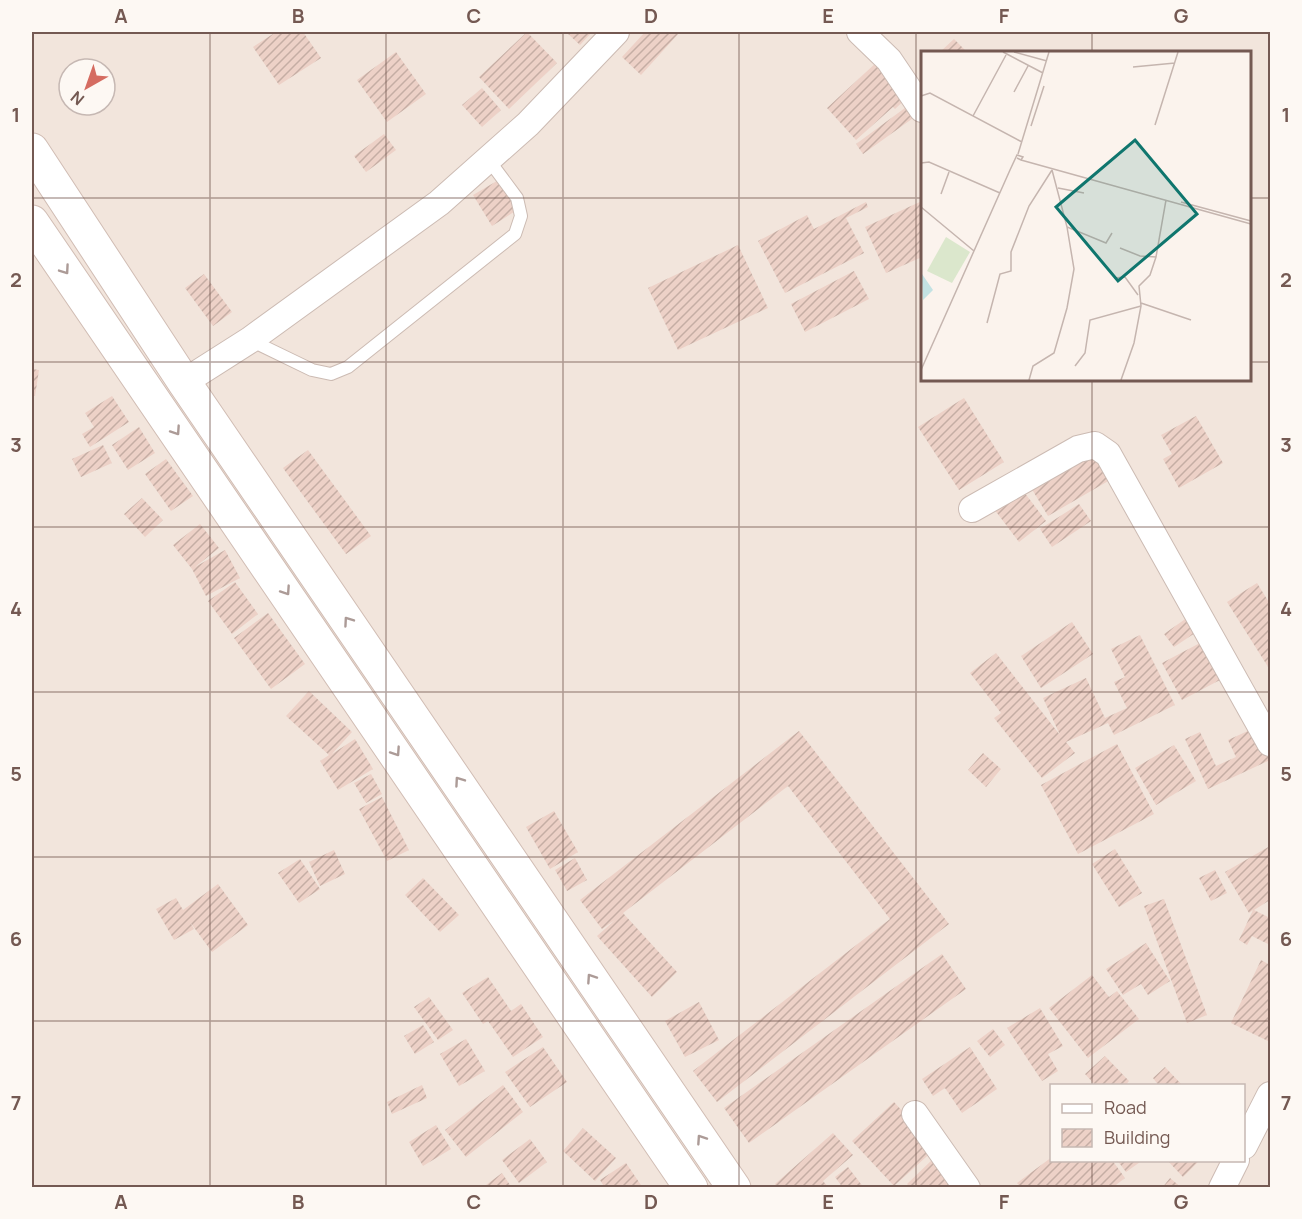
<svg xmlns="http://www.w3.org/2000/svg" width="1302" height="1219" font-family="Manrope,sans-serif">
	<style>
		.residential { fill: #f2e5dc; fill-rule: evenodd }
		.building { fill: url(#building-hatch) }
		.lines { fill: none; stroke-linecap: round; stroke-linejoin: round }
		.service-casing { stroke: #ccbbb3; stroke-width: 14 }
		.minor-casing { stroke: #ccbbb3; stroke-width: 28 }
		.secondary-casing { stroke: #d1bdb4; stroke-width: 35 }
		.service { stroke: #fff; stroke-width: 12 }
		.minor { stroke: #fff; stroke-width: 26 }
		.secondary { stroke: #fff; stroke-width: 33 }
		.oneway { stroke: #ac9b97 }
		.grid { fill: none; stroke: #745952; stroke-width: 1.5; stroke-opacity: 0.55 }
		.inset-road { fill: none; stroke: #c5b5af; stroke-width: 1.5 }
		.view { fill: #0f766e; fill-opacity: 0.15; stroke: #0f766e; stroke-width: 3 }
		.inset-edge { fill: none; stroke: #745952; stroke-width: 3 }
		.neatline { fill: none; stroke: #745952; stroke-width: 2 }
		.grid-label { font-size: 20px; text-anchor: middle; font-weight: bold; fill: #745952 }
	</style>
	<defs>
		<pattern id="building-hatch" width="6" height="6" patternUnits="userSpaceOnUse" patternTransform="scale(1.5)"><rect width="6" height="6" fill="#edd1c7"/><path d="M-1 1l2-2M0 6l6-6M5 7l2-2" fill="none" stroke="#c5ada4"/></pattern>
	</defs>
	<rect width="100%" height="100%" fill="#fbf3ed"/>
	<path class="residential" d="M32,32h1238v1155h-1238zM922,52h328v328h-328zM69,69h36v36h-36zM1052,1086h192v74h-192z"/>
	<path class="building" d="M276,32h27l18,26 -42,27 -26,-38z
		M527,32l30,31 -48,46 -30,-32z
		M566,32h26l-12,13z
		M645,32h35l-39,43 -19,-18z
		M954,39l13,13h-27z
		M396,52l30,42 -39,28 -30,-42z
		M878,61l32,34 -15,14 -2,-2 -37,33 -29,-32z
		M482,88l19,22 -19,17 -20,-22z
		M909,105l7,11 -53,38 -7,-10z
		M384,134l12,16 -30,22 -12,-16z
		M502,178l18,30 -28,18 -19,-31z
		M922,201v56l-36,16 -21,-46z
		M866,202l2,5 -22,11 18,35 -79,40 -27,-52 49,-26 7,14z
		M738,245l30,63 -90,42 -30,-62z
		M854,271l15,28 -64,33 -14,-28z
		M204,274l28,38 -19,14 -28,-38z
		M32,369l7,1 -4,26h-3z
		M112,396l17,26 -39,25 -8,-13 12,-7 -9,-14z
		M964,398l40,64 -45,28 -41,-63z
		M1196,416l27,47 -44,25 -16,-29 9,-5 -11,-19z
		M139,427l16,26 -27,17 -16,-25z
		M1089,444l21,36 -62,36 -21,-35z
		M103,445l9,18 -31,14 -9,-18z
		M308,450l63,86 -25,18 -63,-86z
		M166,459l27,37 -22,15 -26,-37z
		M1018,484l28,37 -27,21 -28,-37z
		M142,498l21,22 -18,17 -21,-23z
		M1079,504l12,17 -39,26 -12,-18z
		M200,524l19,24 -24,19 30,-17 15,28 -34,18 -14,-27 -19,-24z
		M235,582l23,32 -26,20 -24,-33z
		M1257,583l13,21v66l-43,-68z
		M268,613l37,51 -34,25 -37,-51z
		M1191,615l10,14 -27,18 -10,-13z
		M1072,622l21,32 -52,34 -20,-32z
		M1217,634l20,37 -55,29 -20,-37z
		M1140,635l35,70 -61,30 -6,-12 -42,19 9,11 -33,25 -48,-60 7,-5 -31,-40 26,-20 64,82 -17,-37 43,-20 19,40 22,-10 -13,-26 11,-5 -14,-28z
		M309,691l43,41 -20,22 23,-15 18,30 -35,21 -18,-29 9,-6 -43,-39z
		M1263,724l7,16v20l-62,29 -23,-50 15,-7 16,34 20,-9 -8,-17z
		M799,731l150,193 -232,178 -24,-31 197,-152 -102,-133 -165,127 54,59 -25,25 -55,-61 18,-16 -13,9 -22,-29z
		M1117,744l37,70 -76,40 -37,-69z
		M1174,745l22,36 -40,24 -21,-37z
		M983,753l18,16 -15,18 -18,-17z
		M371,774l11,20 -16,9 -12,-20z
		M382,797l27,53 -22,11 -28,-52z
		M554,811l24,41 -28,17 -24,-42z
		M1270,846v54l-16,10 16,8v27l-18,-9 -5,9 -8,-5 14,-30 -4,3 -24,-41z
		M1115,849l27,44 -23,14 -27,-43z
		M334,850l11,24 -25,12 -11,-24z
		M575,858l12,22 -20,11 -12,-21z
		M300,859l20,30 -21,14 -21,-30z
		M1215,870l12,23 -16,8 -12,-23z
		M423,878l36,37 -19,17 -35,-37z
		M218,884l30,41 -36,27 -22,-30 4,7 -20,11 -18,-31 20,-11 7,12z
		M1164,899l43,116 -20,8 -43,-117z
		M1146,943l24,38 -22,14 -7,-11 -18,11 -17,-26z
		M942,954l24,35 -217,154 -25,-35z
		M1261,960l9,5v77l-39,-19z
		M1092,975l17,22 8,-6 22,28 -51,39 -39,-50z
		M488,977l23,34 10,-7 22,33 -30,20 -25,-36 -5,3 -21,-31z
		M429,997l24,33 -15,10 -24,-33z
		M699,1002l20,38 -34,17 -20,-36z
		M1040,1008l23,38 -15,8 10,17 -16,10 -35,-53z
		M423,1025l11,17 -19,12 -11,-18z
		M993,1029l12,16 -15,12 -13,-16z
		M466,1039l19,32 -26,15 -19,-32z
		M543,1047l24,35 -37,25 -25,-35z
		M970,1047l27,42 -35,24 -17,-25 -12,8 -11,-17z
		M1105,1056l24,25 -4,5h-29l-11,-12z
		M1165,1067l18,19h-24l-6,-8z
		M422,1085l5,13 -35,16 -5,-12z
		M503,1085l20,27 -57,45 -21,-27z
		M894,1102l42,46 -42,38 -42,-45z
		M436,1125l15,24 -28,17 -14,-24z
		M583,1128l33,30 -21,23 -32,-30z
		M833,1133l20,22 -30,26 6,7h-52l-2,-4z
		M530,1139l17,23 -28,21 -17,-23z
		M1052,1157v3h60l13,18 -13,10h-91l-4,-5z
		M933,1159l28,29h-50l-4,-4z
		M1117,1160h26l-17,12z
		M1167,1160h33l-17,17z
		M626,1163l17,25h-38l-5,-8z
		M848,1167l16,21h-21l-8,-11z
		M502,1173l10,15h-30z
		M1170,1178l12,10h-20z"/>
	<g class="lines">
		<g class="service-casing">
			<path id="service" d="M250,340l62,30 19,4 17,-7 167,-133 6,-18 -4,-18 -29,-39"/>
		</g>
		<g class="minor-casing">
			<path id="minor" d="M860,32l29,28 33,49
				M184,382l66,-42 189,-137 89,-79 88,-92
				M972,509l106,-60 17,-4 13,9 162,289
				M915,1114l52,74
				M1244,1146l26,-51
				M1222,1188l14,-28"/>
		</g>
		<g class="secondary-casing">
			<path id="secondary" d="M32,150l152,232 550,806
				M32,222l659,966"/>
		</g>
		<use href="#service" class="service"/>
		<use href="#minor" class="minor"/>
		<use href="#secondary" class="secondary"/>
	</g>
	<defs><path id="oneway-chevron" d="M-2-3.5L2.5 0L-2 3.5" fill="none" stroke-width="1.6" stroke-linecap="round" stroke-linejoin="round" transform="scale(1.5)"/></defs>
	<g class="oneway">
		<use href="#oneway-chevron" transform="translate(65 270) rotate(55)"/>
		<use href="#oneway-chevron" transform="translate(176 431) rotate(56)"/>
		<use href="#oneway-chevron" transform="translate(286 591) rotate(56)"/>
		<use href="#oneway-chevron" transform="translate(348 621) rotate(-125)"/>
		<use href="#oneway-chevron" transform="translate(396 752) rotate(56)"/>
		<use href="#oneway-chevron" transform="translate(459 781) rotate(-125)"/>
		<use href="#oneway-chevron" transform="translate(591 978) rotate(-124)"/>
		<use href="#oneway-chevron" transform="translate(701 1139) rotate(-124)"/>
	</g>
	<path class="grid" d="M210,32v1156M386,32v1156M563,32v1156M739,32v1156M916,32v1156M1092,32v20M32,198h890M1250,198h20M32,362h890M1250,362h20M1092,380v706M32,527h1238M32,692h1238M32,857h1238M32,1021h1238M1092,1160v28"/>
	<g transform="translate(921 51)">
		<rect width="330" height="330" fill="#fbf3ed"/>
		<path d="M25,186l24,15 -18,31 -25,-12z" fill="#dbe7cc"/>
		<path d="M0,211l1,12 11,16 -10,10z" fill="#c3e2e3"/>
		<path class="inset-road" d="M82,1l40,21M93,1l33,9M212,16l42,-4M93,41l14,-26M0,45l9,-3 92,49M52,65l33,-61M234,74l23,-73M110,75l13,-40M97,103l31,-102M100,109l230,64M0,112l8,-1 71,31M131,119l15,57 39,16 6,-10M137,137l26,5M20,143l8,-22M260,151l70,19M0,156l53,44M199,197l20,8 16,1 10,-57M193,227l11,-1 13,18M220,252l50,17M66,272l13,-49 11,-3v-19l18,-46 23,-36M154,315l10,-13 5,-33 51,-14M0,319l89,-200 7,-15 6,2 -2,3 -4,-2M108,329l4,-14 21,-13 13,-45 7,-39 -7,-42M200,329l13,-37 7,-37 -2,-20 11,-11 6,-18"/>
		<path class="view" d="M214,89l62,74 -79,67 -62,-74z"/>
		<rect width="330" height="330" class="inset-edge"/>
	</g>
	<rect width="1302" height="1219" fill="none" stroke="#fdf8f3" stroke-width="66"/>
	<rect x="1050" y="1084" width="195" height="78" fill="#fdf8f3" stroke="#c6b8b3" stroke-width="1.5"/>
	<rect x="1062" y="1104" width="30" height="9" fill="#ffffff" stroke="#c6b8b3" stroke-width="1.5"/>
	<text x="1104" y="1114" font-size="18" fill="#745952">Road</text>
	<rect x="1062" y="1129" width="30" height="18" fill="url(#building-hatch)" stroke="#c6b8b3" stroke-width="1.5"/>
	<text x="1104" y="1144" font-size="18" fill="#745952">Building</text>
	<g transform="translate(87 87) rotate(220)"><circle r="28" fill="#fdf8f3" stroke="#c6b8b3" stroke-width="1.5"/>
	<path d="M0-4.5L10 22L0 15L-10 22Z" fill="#d56c61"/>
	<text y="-9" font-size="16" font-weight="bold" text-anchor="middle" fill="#745952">N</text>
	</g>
	<rect x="33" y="33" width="1236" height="1153" class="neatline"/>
	<g class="grid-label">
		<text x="121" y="23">A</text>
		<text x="298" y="23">B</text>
		<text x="474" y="23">C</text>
		<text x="651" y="23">D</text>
		<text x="828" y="23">E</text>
		<text x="1004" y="23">F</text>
		<text x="1181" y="23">G</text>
		<text x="16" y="122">1</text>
		<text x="1286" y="122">1</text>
		<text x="16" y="287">2</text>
		<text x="1286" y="287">2</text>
		<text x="16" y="452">3</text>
		<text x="1286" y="452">3</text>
		<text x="16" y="616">4</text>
		<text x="1286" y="616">4</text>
		<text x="16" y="781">5</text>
		<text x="1286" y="781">5</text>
		<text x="16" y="946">6</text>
		<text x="1286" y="946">6</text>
		<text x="16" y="1110">7</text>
		<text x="1286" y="1110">7</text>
		<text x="121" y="1209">A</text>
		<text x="298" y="1209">B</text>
		<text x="474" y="1209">C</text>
		<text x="651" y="1209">D</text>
		<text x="828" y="1209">E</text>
		<text x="1004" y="1209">F</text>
		<text x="1181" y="1209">G</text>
	</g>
</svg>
